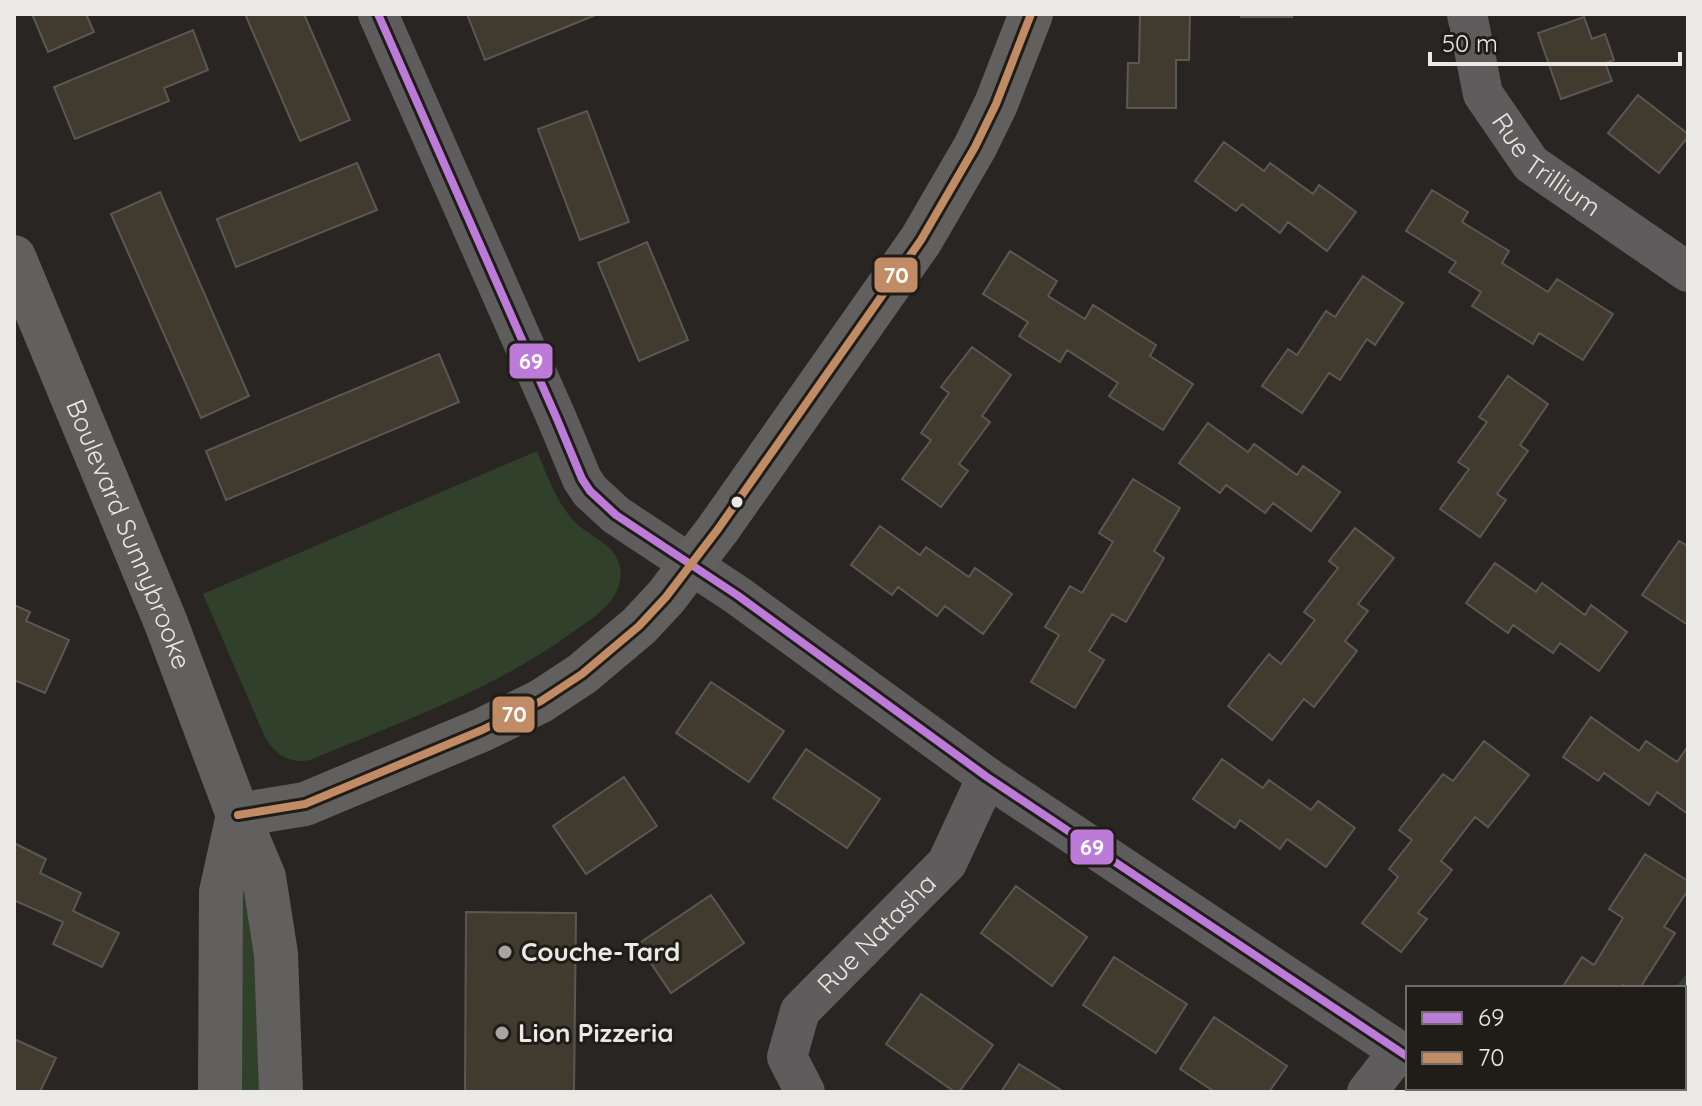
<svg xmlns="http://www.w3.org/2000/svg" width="1702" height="1106" font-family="Quicksand,sans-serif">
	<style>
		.green { fill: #31402b }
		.building { fill: #413a2f; stroke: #5a5855; stroke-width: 2 }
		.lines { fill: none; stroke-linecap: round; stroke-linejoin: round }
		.street { stroke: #5f5c5d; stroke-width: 40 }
		.secondary { stroke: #61605e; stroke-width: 44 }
		.bus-1-casing { stroke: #201c17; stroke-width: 14 }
		.bus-2-casing { stroke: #201c17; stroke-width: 14 }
		.bus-1 { stroke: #bd7bd9; stroke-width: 8 }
		.bus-2 { stroke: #c18c65; stroke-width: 8 }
		.bus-dot { fill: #ebe9e5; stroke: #201c17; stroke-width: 3 }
		.poi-dot { fill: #a7a4a1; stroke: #201c17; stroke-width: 3 }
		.labels { text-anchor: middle; stroke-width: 6; stroke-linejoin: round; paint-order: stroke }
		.street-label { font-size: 26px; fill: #ebe9e5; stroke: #201c17 }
		.poi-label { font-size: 26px; font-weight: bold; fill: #ebe9e5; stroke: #201c17; text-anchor: start }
		.line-badge { stroke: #201c17; stroke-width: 3 }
		.badge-label { font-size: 22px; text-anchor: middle; font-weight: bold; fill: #fff }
	</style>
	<rect width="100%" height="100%" fill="#282522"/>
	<path class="green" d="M537,451c11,26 20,54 41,74 15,13 38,20 42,42 2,10 -1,21 -6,29 -9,15 -27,26 -41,36 -79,58 -173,90 -263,128 -20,4 -35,-5 -45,-23l-62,-143z
		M247,889l8,54 6,149h-21l-1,-202z
		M1688,972v120h-97l3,-4h90v-100h-9z"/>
	<path class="building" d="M32,14h54l8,18 -46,20z
		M245,14h59l46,106 -50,21z
		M467,14h131l-113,46z
		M1140,14h50l-1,46h-13v48h-49l1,-45h11z
		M1241,14h51v3h-51z
		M1584,17l8,22 13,-5 9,26 -9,3 7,18 -51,18 -23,-66z
		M193,30l15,40 -44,18 5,13 -94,38 -21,-52z
		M1638,95l50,39v3l-29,36 -51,-40z
		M587,111l42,111 -49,18 -42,-111z
		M1224,142l40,29 6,-8 43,31 6,-9 37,27 -29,39 -39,-29 -8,11 -38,-29 -6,7 -41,-30z
		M357,163l20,47 -141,57 -19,-48z
		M1432,190l36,22 -6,10 47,29 -7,12 46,29 9,-13 56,35 -30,46 -44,-27 -6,11 -61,-38 9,-14 -32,-20 7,-10 -50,-31z
		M160,192l89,204 -48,22 -90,-204z
		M647,242l41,98 -49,21 -41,-98z
		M1010,251l47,30 -9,15 37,23 8,-14 63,40 -6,11 43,28 -30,46 -54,-34 9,-13 -51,-33 -7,12 -41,-26 9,-14 -45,-28z
		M1363,276l40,27 -28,42 -8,-6 -27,41 -11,-7 -27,40 -40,-27 26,-37 9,6 29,-44 9,6z
		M972,347l39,28 -29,41 8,6 -31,42 9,7 -27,36 -39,-28 29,-39 -10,-7 28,-40 -8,-6z
		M439,354l20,48 -233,98 -20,-49z
		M1508,376l40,28 -28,41 8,6 -31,43 9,6 -26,37 -40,-28 29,-40 -11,-7 29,-40 -8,-5z
		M1208,423l40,29 6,-8 43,31 6,-9 37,26 -29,39 -38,-28 -8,10 -39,-28 -6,8 -41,-30z
		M1133,479l47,29 -26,43 10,7 -38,64 -14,-8 -23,37 15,9 -29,48 -44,-26 28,-47 -14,-8 25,-41 12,7 31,-51 -14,-9z
		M880,526l40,29 6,-8 43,30 6,-9 37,26 -29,40 -38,-28 -8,10 -39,-29 -6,8 -41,-30z
		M1355,528l39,30 -36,46 10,7 -23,30 12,10 -43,56 -10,-8 -32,41 -44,-34 41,-52 12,10 34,-44 -11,-8 34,-44 -9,-7z
		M1679,541l9,5v79l-46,-30z
		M1495,563l41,29 6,-9 43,32 6,-10 36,27 -28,39 -39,-28 -7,10 -40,-28 -5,8 -42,-30z
		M14,605l16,7 -4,9 43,19 -24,53 -31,-13z
		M711,682l73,49 -35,51 -73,-49z
		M1591,717l48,34 7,-10 31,21 9,-13 2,2v63l-31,-22 -8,13 -45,-32 -6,8 -35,-24z
		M1484,741l45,34 -41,52 -13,-10 -34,44 11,9 -34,43 9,6 -26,33 -39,-29 36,-46 -9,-8 23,-29 -13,-10 44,-56 10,7z
		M806,749l74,50 -33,49 -74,-50z
		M1222,759l41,29 6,-8 42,30 7,-9 37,27 -29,39 -39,-28 -7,10 -40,-29 -5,8 -42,-29z
		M624,777l33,49 -71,48 -33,-48z
		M14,843l32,16 -6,14 41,20 -8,18 46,22 -17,34 -49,-23 10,-22 -47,-21 -2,4z
		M1645,854l43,27v9l-24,37 11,6 -35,55h-12l-5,-3 -2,3h-59l20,-31 12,8 29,-47 -14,-9z
		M1016,886l71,51 -35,49 -71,-53z
		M711,895l33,48 -73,50 -33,-49z
		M466,912l110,1 -2,179h-109z
		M1114,957l73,47 -31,49 -73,-48z
		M921,994l72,51 -34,47h-4l-69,-48z
		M1214,1017l73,49 -18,26h-54l-35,-23z
		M14,1039l42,19 -16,34h-26z
		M1019,1064l45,28h-63z"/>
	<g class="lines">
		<g class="street">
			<path d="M378,14l179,405 25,60 8,12 26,24 121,80 250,182 421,280"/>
			<path id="s1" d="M1467,14l16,80 48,70 157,108"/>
			<path d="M1455,1088l6,4"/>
			<path id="s2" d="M805,1092l-18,-35 13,-46 147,-148 40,-86"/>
			<path d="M1367,1092l32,-41"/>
		</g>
		<g class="secondary">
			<path id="s3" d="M14,257l152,366 72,192 26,62 12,77 5,138"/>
			<path d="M238,815l67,-11 177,-74 59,-29 41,-27 57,-48 27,-29 52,-68 203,-289 54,-93 21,-43 35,-90"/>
			<path d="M220,1092l1,-200 17,-77"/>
		</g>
		<g class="bus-1-casing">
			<path id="bus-1" d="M378,14l179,405 25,60 8,12 26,24 121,80 250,182 421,280"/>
		</g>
		<g class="bus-2-casing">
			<path id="bus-2" d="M238,815l67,-11 177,-74 59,-29 41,-27 57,-48 27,-29 52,-68 203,-289 54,-93 21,-43 35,-90"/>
		</g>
		<use href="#bus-1" class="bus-1"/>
		<use href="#bus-2" class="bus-2"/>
	</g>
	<circle class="bus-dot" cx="737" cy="502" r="7"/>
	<g class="poi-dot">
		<circle cx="505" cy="952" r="8"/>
		<circle cx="502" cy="1033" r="8"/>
	</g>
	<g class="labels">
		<g class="street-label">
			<text dy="9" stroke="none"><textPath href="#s1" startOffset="178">Rue Trillium</textPath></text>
			<text dy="9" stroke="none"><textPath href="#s3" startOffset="300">Boulevard Sunnybrooke</textPath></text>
			<text dy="9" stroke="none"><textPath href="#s2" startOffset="196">Rue Natasha</textPath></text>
		</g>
		<g class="poi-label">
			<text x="521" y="961">Couche-Tard</text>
			<text x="518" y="1042">Lion Pizzeria</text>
		</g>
	</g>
	<g class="line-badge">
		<rect x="873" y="256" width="46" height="38" rx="8" fill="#c18c65"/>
		<rect x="508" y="342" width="46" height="38" rx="8" fill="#bd7bd9"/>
		<rect x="491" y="695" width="45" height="39" rx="8" fill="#c18c65"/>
		<rect x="1069" y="828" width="46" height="38" rx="8" fill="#bd7bd9"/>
	</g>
	<g class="badge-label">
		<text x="896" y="283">70</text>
		<text x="531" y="369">69</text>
		<text x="514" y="722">70</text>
		<text x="1092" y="855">69</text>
	</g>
	<rect width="1702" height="1106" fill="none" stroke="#ebe9e5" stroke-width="32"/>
	<rect x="1406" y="986" width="280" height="104" fill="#201c17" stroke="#716e69" stroke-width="2"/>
	<rect x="1422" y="1012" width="40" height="12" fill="#bd7bd9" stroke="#716e69" stroke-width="2"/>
	<text x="1478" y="1026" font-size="24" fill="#ebe9e5">69</text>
	<rect x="1422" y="1052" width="40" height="12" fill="#c18c65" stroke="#716e69" stroke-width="2"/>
	<text x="1478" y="1066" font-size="24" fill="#ebe9e5">70</text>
	<path d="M1430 52v12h250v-12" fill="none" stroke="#ebe9e5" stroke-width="4"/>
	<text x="1442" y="52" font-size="24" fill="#ebe9e5" stroke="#201c17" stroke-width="6" paint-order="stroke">50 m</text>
</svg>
